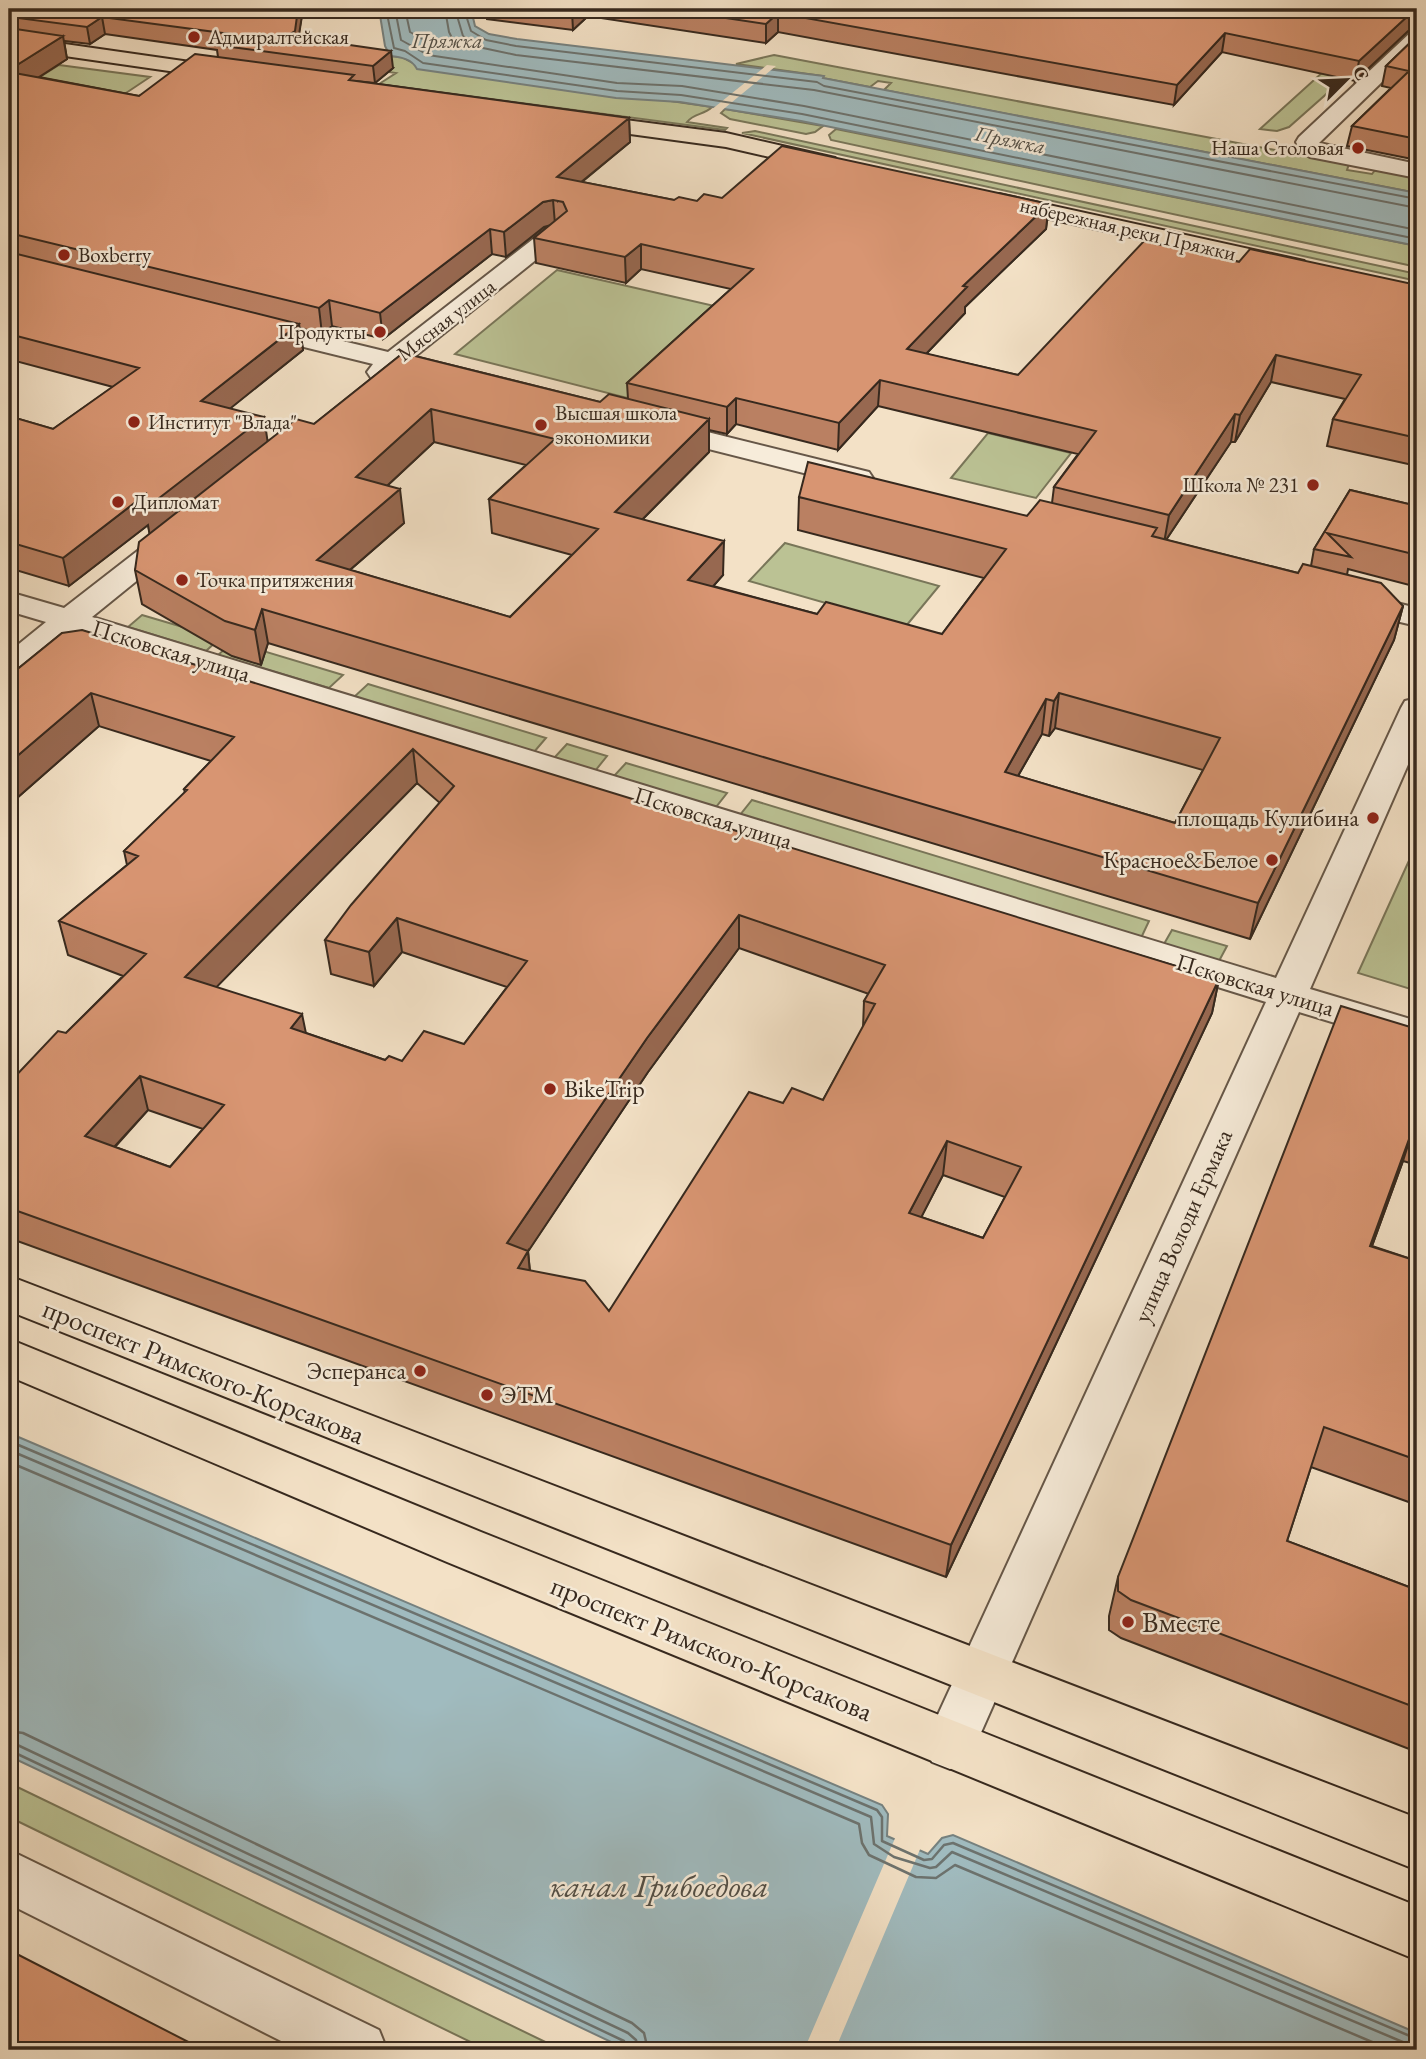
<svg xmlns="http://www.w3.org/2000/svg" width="1426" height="2059" font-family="'EB Garamond',serif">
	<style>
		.green { fill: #bbc294; stroke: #797659; stroke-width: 2 }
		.water { fill: #a0bbbf; stroke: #76817f; stroke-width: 2 }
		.pier { fill: #f3e1c6 }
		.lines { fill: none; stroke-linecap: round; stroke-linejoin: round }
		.shore-far1 { stroke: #6c726e; stroke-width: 2 }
		.shore { stroke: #6c726e; stroke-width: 2.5 }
		.minor-casing { stroke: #665748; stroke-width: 4 }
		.major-casing { stroke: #37291e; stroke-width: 4 }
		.minor { fill: #f7ecda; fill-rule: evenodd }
		.major { fill: #f3e1c6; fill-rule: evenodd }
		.wall { fill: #ba8062; stroke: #37291e; stroke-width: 2; fill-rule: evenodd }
		.shaded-wall { fill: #976850; stroke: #37291e; stroke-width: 2 }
		.building { fill: #d89572; stroke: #37291e; stroke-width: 2; fill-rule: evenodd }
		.poi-dot { fill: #8f2418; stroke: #f7ecda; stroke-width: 2.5 }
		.labels { text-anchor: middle; stroke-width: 5; stroke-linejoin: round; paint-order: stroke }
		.far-poi-label { font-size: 21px; fill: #37291e; stroke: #f7ecda; text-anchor: start }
		.far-water-label { font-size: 21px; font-style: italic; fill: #514e46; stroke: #f7ecda }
		.far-street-label { font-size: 21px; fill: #37291e; stroke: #f7ecda }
		.street-label { font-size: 24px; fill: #37291e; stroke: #f7ecda }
		.poi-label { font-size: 24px; fill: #37291e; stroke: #f7ecda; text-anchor: end }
		.near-street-label { font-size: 28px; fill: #37291e; stroke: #f7ecda }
		.near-poi-label { font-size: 28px; fill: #37291e; stroke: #f7ecda; text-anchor: start }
		.near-water-label { font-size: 32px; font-style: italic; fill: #514e46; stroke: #f7ecda }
	</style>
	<rect width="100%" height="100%" fill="#f3e1c6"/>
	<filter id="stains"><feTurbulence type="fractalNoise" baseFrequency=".00286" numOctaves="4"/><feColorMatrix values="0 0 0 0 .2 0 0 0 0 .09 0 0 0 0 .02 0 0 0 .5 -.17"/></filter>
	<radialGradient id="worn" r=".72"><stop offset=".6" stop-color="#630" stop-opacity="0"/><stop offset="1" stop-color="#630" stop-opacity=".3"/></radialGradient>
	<path class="green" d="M774,55l575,109 -2,6 25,4 4,-5 41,8v16l-533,-103 7,-7 -13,-2 -8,6 -48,-9 1,-2 -87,-12z
		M390,56l12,1 13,7 297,43c-8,8 -18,6 -25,15l40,6 -2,2 -346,-46 17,-11 -7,-1 4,-4 -16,-3z
		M1335,61l23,5 -69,61 -12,4 -17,-2z
		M59,65l91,12 -51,34 -90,-26 15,2z
		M725,109l98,17 -8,6 -9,2 -76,-15 -9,-6z
		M836,129l581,117v21l-586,-127 -2,-5z
		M755,131l662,143v7l-675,-148z
		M557,270l175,40 -97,90 -180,-46z
		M988,433l83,20 -35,45 -85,-20z
		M785,543l154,43 -33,40 -157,-45z
		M142,615l78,23 -14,13 -78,-24z
		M233,642l110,33 -14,13 -111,-33z
		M368,684l178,54 -12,14 -180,-55z
		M567,744l40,12 -12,15 -41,-13z
		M626,763l101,30 -11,14 -102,-31z
		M752,800l397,121 -8,17 -401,-123z
		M1417,843v148l-59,-18z
		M1172,930l55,16 -8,15 -55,-17z
		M9,1783l553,267h-75l-478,-233z"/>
	<path class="water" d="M379,9h92l4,17 14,8 28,5 307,37 -1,2 594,115v53l-616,-125 -121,-19 -64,-4 -199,-29c-5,-10 -16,-12 -27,-13l-5,-10z
		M9,1433l873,372 6,9 -1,22 41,18 14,-16 11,-3 464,198v17h-789l-619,-294z"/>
	<path class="pier" d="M767,65l9,1 -56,46 -9,-2z
		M896,1836l25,11 -86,203h-31z"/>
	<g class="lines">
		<path class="shore-far1" d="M386,9l8,39 11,3 18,12 194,28 64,4 121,19 615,125
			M395,9l6,31 27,15 189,28 65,3 122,20 613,124
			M405,9l5,23 23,13 19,3 3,-4 -6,-12 -4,-23
			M455,9l8,27 20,12 33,7 298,35 603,118
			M464,9l7,22 15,9 30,6 301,36 7,4 593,113"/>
		<path class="shore" d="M9,1441l868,369 5,7v24l42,19 8,-1 12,-14 9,-2 464,196
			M9,1450l862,367 3,27 20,13 36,11 6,-1 16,-15 465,196
			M9,1462l850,362 3,19 7,12 47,22 20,1 19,-13 436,185
			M9,1731l14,2 609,290 12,10 4,17
			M9,1741l619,292 8,7 2,10
			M9,1750l615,291 5,9"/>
		<g class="minor-casing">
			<path id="minor" d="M1417,31v17l-98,95 98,21v14l-107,-21 -9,-5 -5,-10 3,-5 111,-104z
				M554,227l8,2 4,5 -4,5 -149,119 41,10 4,6 -4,6 -9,2 -47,-11c-9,7 -15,10 -27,7l-4,-6 6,-8 -130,-32 -4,-5 4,-5 9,-3 136,33 158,-123z
				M659,420l210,52 4,6 -4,6 -10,3 -210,-53 -4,-6 4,-6z
				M177,525l10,3 5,6 -5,6 -95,77 1184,361 125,-270 4,-7 12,-3v46l-107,245 107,32v27l-118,-36 -331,750 -18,7 -18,-7 -8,-17 342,-743 -1192,-371 -54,43 -11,3v-25l37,-30 -37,-11v-19l55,16 103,-80z
				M1352,592l65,16v18l-76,-18 -4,-7 4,-7z
				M9,1850l370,180 8,20h-88l-290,-146z"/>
		</g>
		<g class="major-casing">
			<path id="major" d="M9,36l223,32 7,2 4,4 -4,4 -7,2 -223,-32z
				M579,114l147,19 109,25 3,5 -3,5 -8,2 -101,-23 -155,-21 -3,-5 3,-5z
				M999,194l296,65 9,2 3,5 -3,5 -9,2 -304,-67 -4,-5 4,-5z
				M9,1276l1408,542v52l-1408,-559z
				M9,1339l472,193 936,374v54l-970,-398 -438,-186z"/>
		</g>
		<use href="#minor" class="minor"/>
		<use href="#major" class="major"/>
	</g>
	<path class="wall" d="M9,9h294l-5,29 95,30 -18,15 -20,-2 274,37 1,24 -48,40 92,18 23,1 25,-3 327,6 -3,25 -81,78v6l-39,41 92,21 221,-113 178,23v181l-90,-20 6,-27 12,-20 -74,-17 -36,60h-4l-65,98 132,33 13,-7 3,-17 36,-59 67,16v81l-69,-18 -1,6 56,31 -9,34 -144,299 -982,-296 -7,22 -29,-9 -90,-52 -7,-34 15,-36 -2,-9 -79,61 -60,-18v-152l44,13 60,-42 -101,-27 -3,2v-334l4,1 -1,-3h-3zM105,34l112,16 1,7 -79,39 -100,-19 28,-18 -3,-18 26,3zM549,226l-15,12 2,25 90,20 15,-14 90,20 -104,94 1,16 -28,3 -197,-49 -89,71 -46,17 -38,-33 73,-58 -3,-22 22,6 10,-8 51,13 109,-85 14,3 38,-30zM878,406l200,48 -24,33 -2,16 -25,13 -228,-19 -1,33 186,48 -42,56 -125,-20 -104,-28 10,-11 -81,-55 67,-68v-22l18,4 9,-10 102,26zM434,442l92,23 -37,34 3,34 80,22 -62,62 -160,-47 54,-47 -17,-37zM1055,728l148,42 -28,53 -157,-47 24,-42 7,2z
		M486,9h931v20l-1,-1 -8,3 -53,50 -133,-29 -48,53 -396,-73 -12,11 -178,-27 -15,14 -86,-11z
		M1417,36v124l-70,-14 5,-20 39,-38 -9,-2 4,-20z
		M62,633l1157,346 -7,34 -266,564 -937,-339v-155l57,-50 57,-57 -55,-21 -9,-34 68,-56 -3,-14 61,-58 -1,-4 27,-28 -112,-35 -90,79v-129zM417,783l23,20 -115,137 6,34 43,12 28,-34 105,35 -43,57 -62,17 -17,-1 -79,-27 -90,-46zM739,948l130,46 -5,7 -1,27 -40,72 -40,3 -174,208 -79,-40 -2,-20 120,-179zM148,1110l55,19 -33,38 -55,-20zM943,1175l62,22 -22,41 -62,-21z
		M1417,1029v136l-14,-4 -31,85 45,15v244l-106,-38 -24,74 130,49v162l-296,-114 -12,-8v-14l9,-39z"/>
	<path class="shaded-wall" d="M298,9h5l-6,39 -10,-12z
		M574,9h14v7l-15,14 -1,-19z
		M1417,10l-1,18 -8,3 -53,50 4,-20 53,-49z
		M778,13v19l-12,11v-19z
		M102,17l3,17 -15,10 -3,-17z
		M1225,33l-3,19 -48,53 3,-20z
		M63,36l4,23 -56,36 -2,-13v-12z
		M391,51l2,17 -18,15 -2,-17z
		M629,118l1,24 -72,59 -1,-24z
		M553,200l2,24 -11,3 -38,30 -2,-25 39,-30z
		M1049,204l-3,25 -81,78v6l-60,63 2,-27 56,-63z
		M490,229l2,25 -109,85 -3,-26z
		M641,244v25l-15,14 -1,-26z
		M329,300l3,26 -10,8 -3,-26z
		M299,324l4,26 -97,78 -5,-27z
		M9,345l3,15 -3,2z
		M1276,355l-5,27 -36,60 5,-27z
		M880,380l-2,26 -40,44 1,-27z
		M736,398v26l-9,10v-27z
		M431,409l3,33 -74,69 -4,-34z
		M1235,414l-4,28 -67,101 5,-28z
		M264,417l4,27 -118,93 -2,-12 -79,61 -6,-28 83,-64z
		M709,419v33l-93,94 -1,-34z
		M400,489l4,34 -82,71 -5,-34z
		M724,541l-1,34 -34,39 -1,-34z
		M1403,606l-9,34 -144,299 8,-36z
		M262,609l6,34 -7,22 -6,-35z
		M91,693l8,33 -90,79v-42z
		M1059,693l-4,35 -6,8 5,-35z
		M1046,699l-4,35 -42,73 5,-35z
		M413,749l4,34 -224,228 -8,-34z
		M739,915v33l-91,124 -137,205 -4,-34 140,-205z
		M397,918l5,34 -28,34 -5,-34z
		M1219,979l-7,34 -266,564 5,-32z
		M302,1014l7,34 -18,-20z
		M140,1076l8,34 -54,59 -9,-33z
		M1416,1120l-13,41 -46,126 13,-41z
		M947,1141l-4,34 -37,72 3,-34z
		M528,1251l3,34 -13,-17z"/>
	<path class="building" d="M9,9h289l-3,22 -8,5 104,15 -18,15 -157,-21 14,-11 -128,-17 -15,10 -77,-10 10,-6z
		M556,9h18l-2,2z
		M666,9h751v1l-5,2 -53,49 -134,-28 -48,52 -399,-72 -12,11z
		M9,28l54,8 -54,34z
		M1417,36v103l-65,-13 57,-55 -23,-5z
		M195,54l159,21 -5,5 280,38 -72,59 117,23 5,-3 18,4 7,-7 18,4 60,-52 267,58 -86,82 4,1 -60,62 111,26 126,-134 95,21 11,-13 167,36v153l-84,-19 28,-44 -85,-20 -36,60 -5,-1 -66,101 -115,-28 42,-56 -216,-51 -41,43 -103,-25 -9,9 -100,-24 126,-114 -112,-25 -16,13 -91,-19 33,-27 -4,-9 -10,-2 -10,2 -39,30 -14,-3 -110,84 -51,-13 -10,8 -310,-75v-161l130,24z
		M9,252l290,72 -98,77 63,16 -119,92 1,-15 -83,64 -54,-16v-126l44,13 86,-61 -130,-34z
		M403,353l197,49 9,-8 100,25 -94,93 109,29 -36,39 129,34 9,-12 116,32 64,-85 -207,-52 9,-35 219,54 13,-16 117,28 -5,8 146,37 5,-9 78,19 22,23 -145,297 -996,-294 -7,21 -30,-9 -90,-51 4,-28 157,-123 18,5zM431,409l124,30 -66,60 109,30 -88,88 -193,-57 83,-71 -44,-12zM1059,693l161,45 -45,85 -170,-51 41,-73 8,2z
		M1350,490l67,16v49l-90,-22 24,24 -37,-8z
		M82,630l1137,349 -268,566 -942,-337v-125l49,-52 8,2 80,-79 -87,-33 79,-65 -14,-5 63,-61 -3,-1 50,-52 -143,-44 -82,70v-87l53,-43zM413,749l41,37 -103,119 -26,35 44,12 28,-34 130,43 -63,83 -40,-13 -22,30 -13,-5 -4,4 -94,-32 11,-14 -117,-37zM739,915l146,50 -21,36 11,3 -52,96 -31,-12 -9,15 -34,-11 -140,219 -24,-30 -67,-13 10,-17 -21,-8 140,-205zM140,1076l84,29 -54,62 -85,-31zM947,1141l74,26 -38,71 -74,-25z
		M1341,1006l76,23v91h-1l-46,126 47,15v199l-93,-33 -37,114 130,49v118l-286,-108 -13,-9v-14z
		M9,1950l195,100h-195z"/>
	<g class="poi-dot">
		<circle cx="194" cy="37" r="7"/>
		<circle cx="1358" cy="148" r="7"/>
		<circle cx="64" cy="255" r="7"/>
		<circle cx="380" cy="332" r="7"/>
		<circle cx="134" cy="422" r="7"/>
		<circle cx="541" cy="425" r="7"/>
		<circle cx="1313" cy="485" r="7"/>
		<circle cx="118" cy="502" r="7"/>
		<circle cx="182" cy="580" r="7"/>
		<circle cx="1373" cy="818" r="7"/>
		<circle cx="1272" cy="860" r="7"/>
		<circle cx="550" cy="1089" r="7"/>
		<circle cx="420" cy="1371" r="7"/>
		<circle cx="487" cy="1395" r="7"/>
		<circle cx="1128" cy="1622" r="7"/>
	</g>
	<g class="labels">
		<g class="far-poi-label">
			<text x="208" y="44">Адмиралтейская</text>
			<text x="1344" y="155" text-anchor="end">Наша Столовая</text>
			<text x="78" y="262">Boxberry</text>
			<text x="366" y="339" text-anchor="end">Продукты</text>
			<text x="555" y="420">Высшая школа<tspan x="555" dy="24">экономики</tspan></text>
			<text x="148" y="429">Институт "Влада"</text>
			<text x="1299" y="492" text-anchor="end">Школа № 231</text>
			<text x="132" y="509">Дипломат</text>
			<text x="196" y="587">Точка притяжения</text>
		</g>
		<g class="far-water-label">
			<text x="447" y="48">Пряжка</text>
			<text transform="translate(1010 140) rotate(11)" y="7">Пряжка</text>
		</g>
		<g class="far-street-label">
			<text transform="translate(1128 229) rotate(13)" y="7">набережная реки Пряжки</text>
			<text transform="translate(446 320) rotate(-38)" y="7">Мясная улица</text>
		</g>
		<g class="street-label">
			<text transform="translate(171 651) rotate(17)" y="8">Псковская улица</text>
			<text transform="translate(713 818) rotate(17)" y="8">Псковская улица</text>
			<text transform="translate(1255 985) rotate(17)" y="8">Псковская улица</text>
			<text transform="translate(1183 1226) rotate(-66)" y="8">улица Володи Ермака</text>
		</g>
		<g class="poi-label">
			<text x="1359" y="826">площадь Кулибина</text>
			<text x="1258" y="868">Красное&amp;Белое</text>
			<text x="564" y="1097" text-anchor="start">BikeTrip</text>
			<text x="406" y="1379">Эсперанса</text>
			<text x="501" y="1403" text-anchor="start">ЭТМ</text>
		</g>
		<g class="near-street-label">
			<text transform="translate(204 1371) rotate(22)" y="10">проспект Римского-Корсакова</text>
			<text transform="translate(712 1648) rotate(22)" y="10">проспект Римского-Корсакова</text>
		</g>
		<g class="near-poi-label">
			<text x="1142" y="1632">Вместе</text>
		</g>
		<g class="near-water-label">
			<text x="659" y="1897">канал Грибоедова</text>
		</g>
	</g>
	<rect width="1426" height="2059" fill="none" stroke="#f3e1c6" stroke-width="35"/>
	<rect x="10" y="10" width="1405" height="2038" fill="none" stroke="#37291e" stroke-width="3.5"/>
	<rect x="18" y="18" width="1391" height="2024" fill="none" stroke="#37291e" stroke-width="2"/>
	<g transform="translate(1346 80) rotate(66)" stroke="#f7ecda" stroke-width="5" paint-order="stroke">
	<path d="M0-5L12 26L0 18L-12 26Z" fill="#37291e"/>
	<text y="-10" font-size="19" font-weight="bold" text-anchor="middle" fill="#37291e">С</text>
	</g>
	<rect width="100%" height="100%" filter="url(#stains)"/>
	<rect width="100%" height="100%" fill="url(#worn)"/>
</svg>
